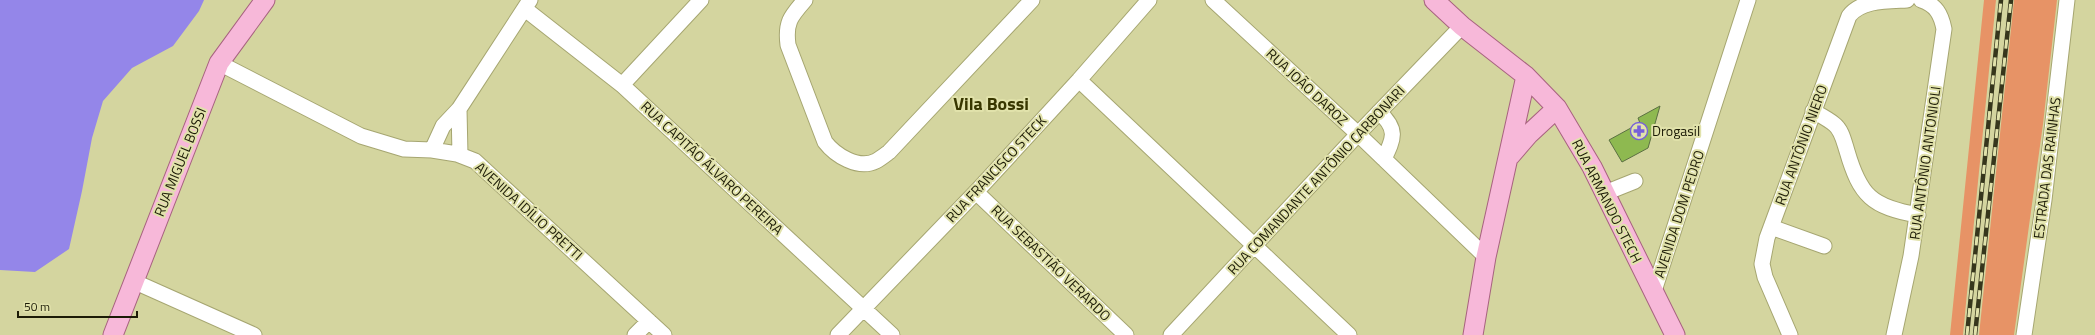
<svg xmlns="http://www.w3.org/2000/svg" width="2095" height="335" font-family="'Titillium Web',sans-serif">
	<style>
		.green { fill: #e79366 }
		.water { fill: #9486e9 }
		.building { fill: #8eb950; stroke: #5b7042 }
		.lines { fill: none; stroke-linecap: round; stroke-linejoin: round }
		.minor-casing { stroke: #a6a671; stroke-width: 17 }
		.major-casing { stroke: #a7627f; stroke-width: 21 }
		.minor { stroke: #fff; stroke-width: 15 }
		.major { stroke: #f7b8d9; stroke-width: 19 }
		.rail-casing { stroke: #36361c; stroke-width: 4.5 }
		.rail { stroke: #e1e2ab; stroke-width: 3; stroke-dasharray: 9; stroke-linecap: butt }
		.labels { text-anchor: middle; stroke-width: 4; stroke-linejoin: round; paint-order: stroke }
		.street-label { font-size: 14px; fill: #1c1b06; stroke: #e1e2ab }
		.poi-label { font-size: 14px; fill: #1c1b06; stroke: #e1e2ab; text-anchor: start }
		.district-label { font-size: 18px; font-weight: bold; fill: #383700; stroke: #e1e2ab }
	</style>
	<rect width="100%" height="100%" fill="#d4d59f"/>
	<path class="green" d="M1984,0h12l-30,303 -3,32h-13z
		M2014,0h43l-14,124 -29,211h-35z"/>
	<path class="water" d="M0,0h204l-5,11 -26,35 -41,22 -29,33 -11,37 -10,53 -13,58 -34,23 -35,-2z"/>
	<path class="building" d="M1660,106l-12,42 -26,14 -13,-22 31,-17 -2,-5z"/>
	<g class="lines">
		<g class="minor-casing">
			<path id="minor" d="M805,0c-14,16 -20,22 -17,45l37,97c10,13 33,28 51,19 4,-2 9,-6 13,-9l143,-152
				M1213,0l145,134 128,123
				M525,9l97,76 270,250
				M219,63l142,73 43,13 28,1 25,4 18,7 189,174
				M1079,80l270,255
				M622,85l79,-85
				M459,109l1,46
				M1813,111c7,4 15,8 21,13 8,6 10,18 13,27 13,45 25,56 71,64
				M1379,112c19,17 15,26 5,47
				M432,150l11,-24 16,-17 71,-109
				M976,192l150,143
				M1605,193l30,-12
				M1771,227l53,19
				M133,281l121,54
				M1654,291l94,-291
				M635,335l14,-14
				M838,335l138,-143 103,-112 70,-80
				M1171,335l187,-201 104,-108
				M1790,335l-25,-58 -3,-13 5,-26 82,-222c12,-16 38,-15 58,-16
				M1894,335l17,-79 33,-227c-3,-15 -8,-24 -23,-29
				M2024,335l20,-135 23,-200"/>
		</g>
		<g class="major-casing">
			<path id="major" d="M1434,0l28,26 64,50 31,32 35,59 83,168
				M1510,156l19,-22 28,-26
				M113,335l106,-272 46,-63
				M1473,335l13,-78 40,-181"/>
		</g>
		<use href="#minor" class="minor"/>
		<use href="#major" class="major"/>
		<g class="rail-casing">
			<path id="rail" d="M1967,335l34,-335
				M1975,335l36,-335"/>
		</g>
		<use href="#rail" class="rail"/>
	</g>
	<defs>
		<g id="pharmacy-ring" transform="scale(0.9)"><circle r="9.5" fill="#e1e2ab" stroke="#775fda" stroke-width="1.5"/><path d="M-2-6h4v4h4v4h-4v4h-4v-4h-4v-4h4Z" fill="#775fda"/></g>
	</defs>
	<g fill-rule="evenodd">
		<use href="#pharmacy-ring" x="1639" y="131"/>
	</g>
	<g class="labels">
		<g class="street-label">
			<text transform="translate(1307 87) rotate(43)" y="5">RUA JOÃO DAROZ</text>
			<text transform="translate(1801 145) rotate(-70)" y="5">RUA ANTÔNIO NIERO</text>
			<text transform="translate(180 162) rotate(-68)" y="5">RUA MIGUEL BOSSI</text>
			<text transform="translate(1925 163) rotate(-82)" y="5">RUA ANTÔNIO ANTONIOLI</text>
			<text transform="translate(712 168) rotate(43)" y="5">RUA CAPITÃO ÁLVARO PEREIRA</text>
			<text transform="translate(2047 168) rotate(-83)" y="5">ESTRADA DAS RAINHAS</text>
			<text transform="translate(996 169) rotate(-47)" y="5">RUA FRANCISCO STECK</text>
			<text transform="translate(1316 180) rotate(-47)" y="5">RUA COMANDANTE ANTÔNIO CARBONARI</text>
			<text transform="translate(1607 201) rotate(63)" y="5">RUA ARMANDO STECH</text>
			<text transform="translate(529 211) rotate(42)" y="5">AVENIDA IDÍLIO PRETTI</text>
			<text transform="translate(1679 214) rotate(-72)" y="5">AVENIDA DOM PEDRO</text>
			<text transform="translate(1051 263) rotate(44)" y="5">RUA SEBASTIÃO VERARDO</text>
		</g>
		<g class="poi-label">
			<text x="1652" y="136">Drogasil</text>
		</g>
		<g class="district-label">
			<text x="991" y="110">Vila Bossi</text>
		</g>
	</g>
	<path d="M18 311v6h119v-6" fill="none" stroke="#1c1b06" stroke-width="2"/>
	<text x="24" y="311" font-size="12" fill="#1c1b06" stroke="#e1e2ab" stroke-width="3" paint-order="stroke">50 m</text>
</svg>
